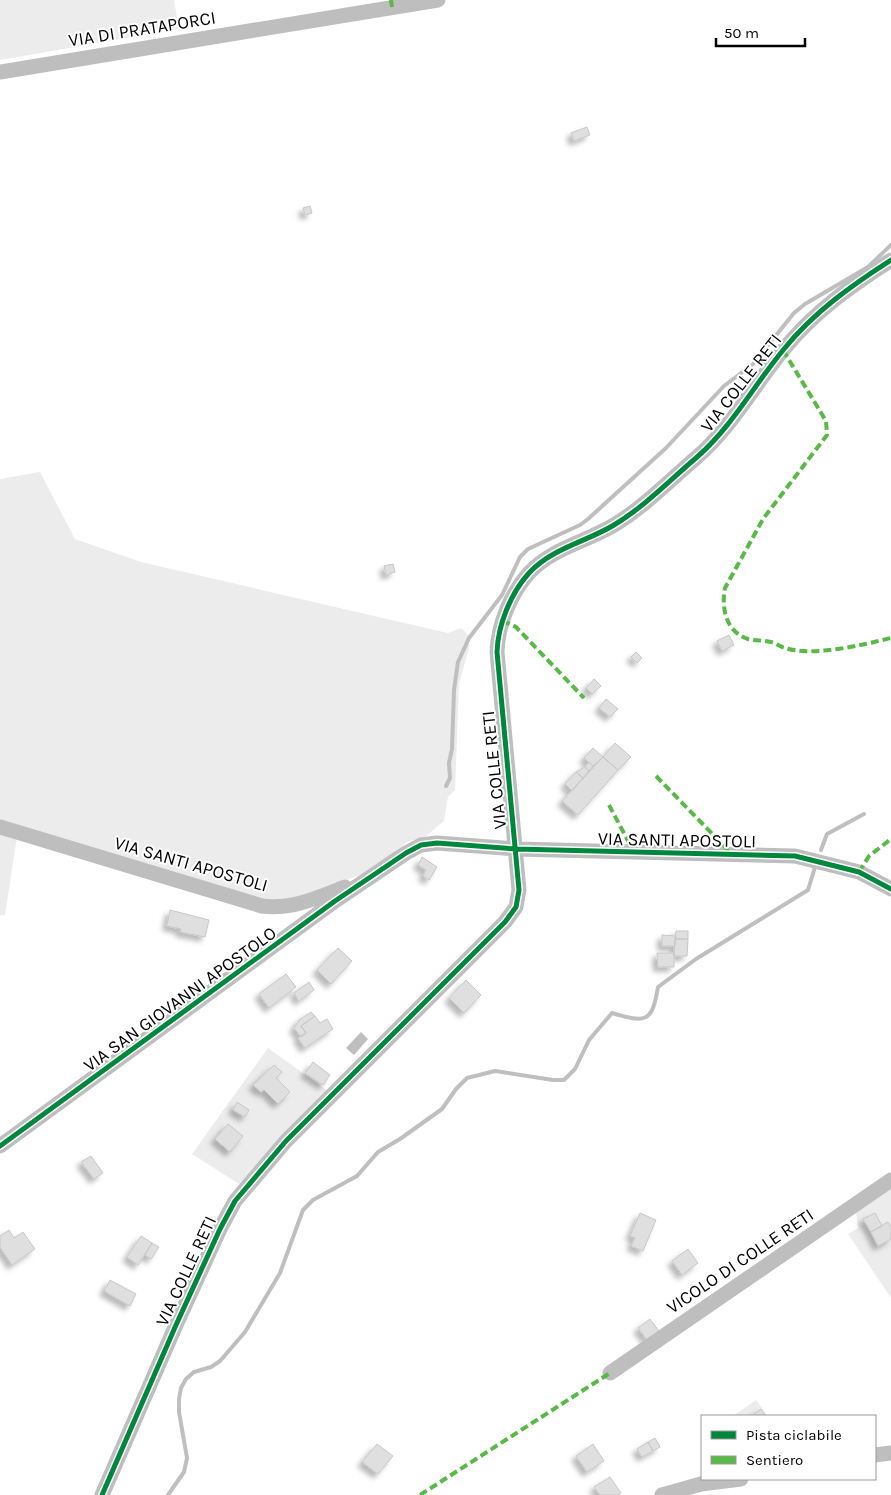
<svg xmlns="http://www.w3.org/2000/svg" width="891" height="1495" font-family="Karla,sans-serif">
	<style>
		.green { fill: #ececec; fill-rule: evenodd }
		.water { fill: #bfbfbf }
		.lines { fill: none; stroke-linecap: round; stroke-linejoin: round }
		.stream { stroke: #bfbfbf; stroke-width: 4 }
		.building { fill: #dfdfdf; stroke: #c7c7c7; filter: url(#shadow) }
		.minor { stroke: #bebebe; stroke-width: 15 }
		.quiet { stroke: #58b947; stroke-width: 4; stroke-dasharray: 8 4; stroke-linecap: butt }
		.cycleway-casing { stroke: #fff; stroke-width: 8 }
		.cycleway { stroke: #00873e; stroke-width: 5 }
		.labels { text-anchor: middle; stroke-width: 4; stroke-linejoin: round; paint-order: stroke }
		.street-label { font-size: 18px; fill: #000; stroke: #fff }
	</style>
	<defs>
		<filter id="shadow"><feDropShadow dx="-4.5" dy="4.5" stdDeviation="2.5" flood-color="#0004"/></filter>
	</defs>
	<rect width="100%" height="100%" fill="#fff"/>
	<path class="green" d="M0,0h174l5,29 -179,31z
		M40,472l35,67 66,23 307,71 13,-5 8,8v12l-10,36 -4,106 -7,7 -4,24 -19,16 -18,5 -37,29 -72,28 -40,1 -258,-80v-341z
		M0,832l17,5 -12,78h-5z
		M268,1048l60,43 -89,93 -47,-30zM274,1065l7,7 -5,6 14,14 -12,12 -14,-14 -3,2 -7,-7zM237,1103l12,7 -4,7 -12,-7zM228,1124l15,12 -13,16 -15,-12z
		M891,1187v40l-9,-1 -8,-13 -11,6 15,27 13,-7v59l-43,-64 10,-6 -2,-16z
		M756,1400l12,16 -7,-7 -10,7h-18z"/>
	<path class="water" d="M361,1032l7,7 -14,16 -8,-7z"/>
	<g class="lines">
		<path class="stream" d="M446,786l4,-8 -1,-15 3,-14 2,-59 4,-28 11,-24 33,-43 18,-38 8,-8 52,-24 8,-6 78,-71 58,-62 29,-22 41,-51 11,-9 63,-37 23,-22
			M821,850l6,-16 37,-20
			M168,1495l16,-23 3,-14 -8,-46v-13l2,-11 5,-9 8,-7 17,-5 9,-6 25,-29 35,-59 23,-63 10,-10 44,-24 21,-24 22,-13 42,-30 14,-20 11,-11 28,-7 58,9h11l11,-11 14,-29 23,-27c34,10 40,10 46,-26l38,-28 112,-69 7,-23"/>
	</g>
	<path class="building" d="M587,127l3,8 -16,6 -3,-8z
		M310,206l2,7 -7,2 -2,-7z
		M393,564l2,8 -9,3 -2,-9z
		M729,635l5,10 -12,6 -5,-10z
		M636,652l6,6 -5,5 -6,-6z
		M594,679l7,7 -9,8 -6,-6z
		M606,699l12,10 -8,8 -11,-9z
		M615,743l16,14 -13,13 -15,-13z
		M593,748l10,9 -10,9 -9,-8z
		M603,757l15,13 -40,45 -16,-14z
		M589,762l4,4 -4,5 -4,-4z
		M585,767l4,4 -6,7 -7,-6z
		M576,772l7,6 -11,13 -7,-7z
		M422,857l15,10 -8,13 -6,-4 3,-6 -8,-5z
		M170,910l39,10 -4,17 -25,-5 1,-3 -14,-3z
		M676,931h12v8h-13z
		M662,935l14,1 -1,10h-13z
		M675,939h13l-1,17h-13z
		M338,948l14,13 -21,23 -14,-14z
		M657,953h17v14h-16z
		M286,974l10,13 -27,21 -10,-14z
		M466,980l15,15 -17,18 -15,-15z
		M309,982l5,8 -15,11 -5,-8z
		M311,1012l4,4 -14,10 5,7 -5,4 -7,-9 5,-8z
		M315,1016l5,7 7,-4 6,10 -28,19 -7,-10 8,-5 -5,-7z
		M313,1062l17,13 -7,10 -18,-12z
		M274,1065l8,7 -6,6 14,14 -12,12 -14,-14 -3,2 -8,-7z
		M237,1102l12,8 -4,7 -12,-7z
		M228,1124l15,12 -13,16 -15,-13z
		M91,1156l12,17 -9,6 -13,-17z
		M640,1213l16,7 -13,31 -12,-5 4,-8 -5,-2z
		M875,1213l7,13 -11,6 -8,-13z
		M888,1222l3,5v12l-13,7 -7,-14z
		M9,1230l5,8 9,-6 12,17 -23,16 -12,-18v-11z
		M141,1236l11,7 -14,22 -11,-8z
		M152,1243l7,4 -8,12 -6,-4z
		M688,1249l10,14 -16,12 -10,-14z
		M110,1280l26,14 -6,12 -26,-15z
		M650,1319l9,12 -12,9 -9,-12z
		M761,1409l5,7h-15z
		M655,1438l5,9 -7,4 -5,-9z
		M648,1442l5,9 -11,6 -5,-8z
		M377,1444l16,12 -15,18 -16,-12z
		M593,1444l11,17 -17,11 -11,-16z
		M610,1477l11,16 -4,2h-17l-6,-8z"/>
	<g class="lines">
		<path class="minor" d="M0,72l438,-72
			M0,827l262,79c30,4 57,-9 83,-19
			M0,1146l335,-245 71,-48 15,-8 16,-2 79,6 279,7 64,16 32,17
			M610,1373l281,-193
			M875,1455l16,-2
			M102,1495l74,-170 44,-96 15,-28 51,-60 219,-219 11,-15 3,-17 -22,-238c1,-28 14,-59 32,-79 23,-25 57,-31 85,-48 30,-18 56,-45 82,-67 36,-31 58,-73 88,-109 30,-37 68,-64 107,-89
			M662,1495l39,-11 40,-5"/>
		<path class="quiet" d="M391,0l1,7
			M783,350l43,71 1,14 -64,84 -38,69c-4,20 1,44 23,51 8,2 16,1 23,3 5,1 9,5 14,6 27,9 78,-3 106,-10
			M502,624l6,-1 8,4 68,71
			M656,776l71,73 2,6
			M609,805l26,49
			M859,872l10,-16 22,-17
			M420,1495l190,-122"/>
		<g class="cycleway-casing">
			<path id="cycleway" d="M0,1146l335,-245 71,-48 15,-8 16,-2 79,6 279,7 64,16 32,17
				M102,1495l74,-170 44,-96 15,-28 51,-60 219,-219 11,-15 3,-17 -22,-238c1,-28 14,-59 32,-79 23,-25 57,-31 85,-48 30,-18 56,-45 82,-67 36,-31 58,-73 88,-109 30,-37 68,-64 107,-89"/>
		</g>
		<use href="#cycleway" class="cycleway"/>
	</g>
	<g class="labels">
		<g class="street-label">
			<text transform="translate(142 29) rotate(-9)" y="6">VIA DI PRATAPORCI</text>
			<text transform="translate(741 383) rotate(-52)" y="6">VIA COLLE RETI</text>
			<text transform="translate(494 770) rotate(-96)" y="6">VIA COLLE RETI</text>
			<text transform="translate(677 840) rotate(1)" y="6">VIA SANTI APOSTOLI</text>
			<text transform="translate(191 864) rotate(16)" y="6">VIA SANTI APOSTOLI</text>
			<text transform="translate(180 999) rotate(-36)" y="6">VIA SAN GIOVANNI APOSTOLO</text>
			<text transform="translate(740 1261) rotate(-34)" y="6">VICOLO DI COLLE RETI</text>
			<text transform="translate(186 1271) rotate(-65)" y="6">VIA COLLE RETI</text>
		</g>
	</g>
	<rect x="701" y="1415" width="175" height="65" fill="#ffffff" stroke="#999999"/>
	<rect x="711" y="1431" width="25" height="8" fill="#00873e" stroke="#999999"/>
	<text x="746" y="1440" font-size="15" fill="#000000">Pista ciclabile</text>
	<rect x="711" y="1456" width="25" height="8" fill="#58b947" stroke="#999999"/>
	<text x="746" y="1465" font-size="15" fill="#000000">Sentiero</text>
	<path d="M716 38v8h89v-8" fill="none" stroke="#000000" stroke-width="2.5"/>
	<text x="724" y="38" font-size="15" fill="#000000" stroke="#ffffff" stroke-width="4" paint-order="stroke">50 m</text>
</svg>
